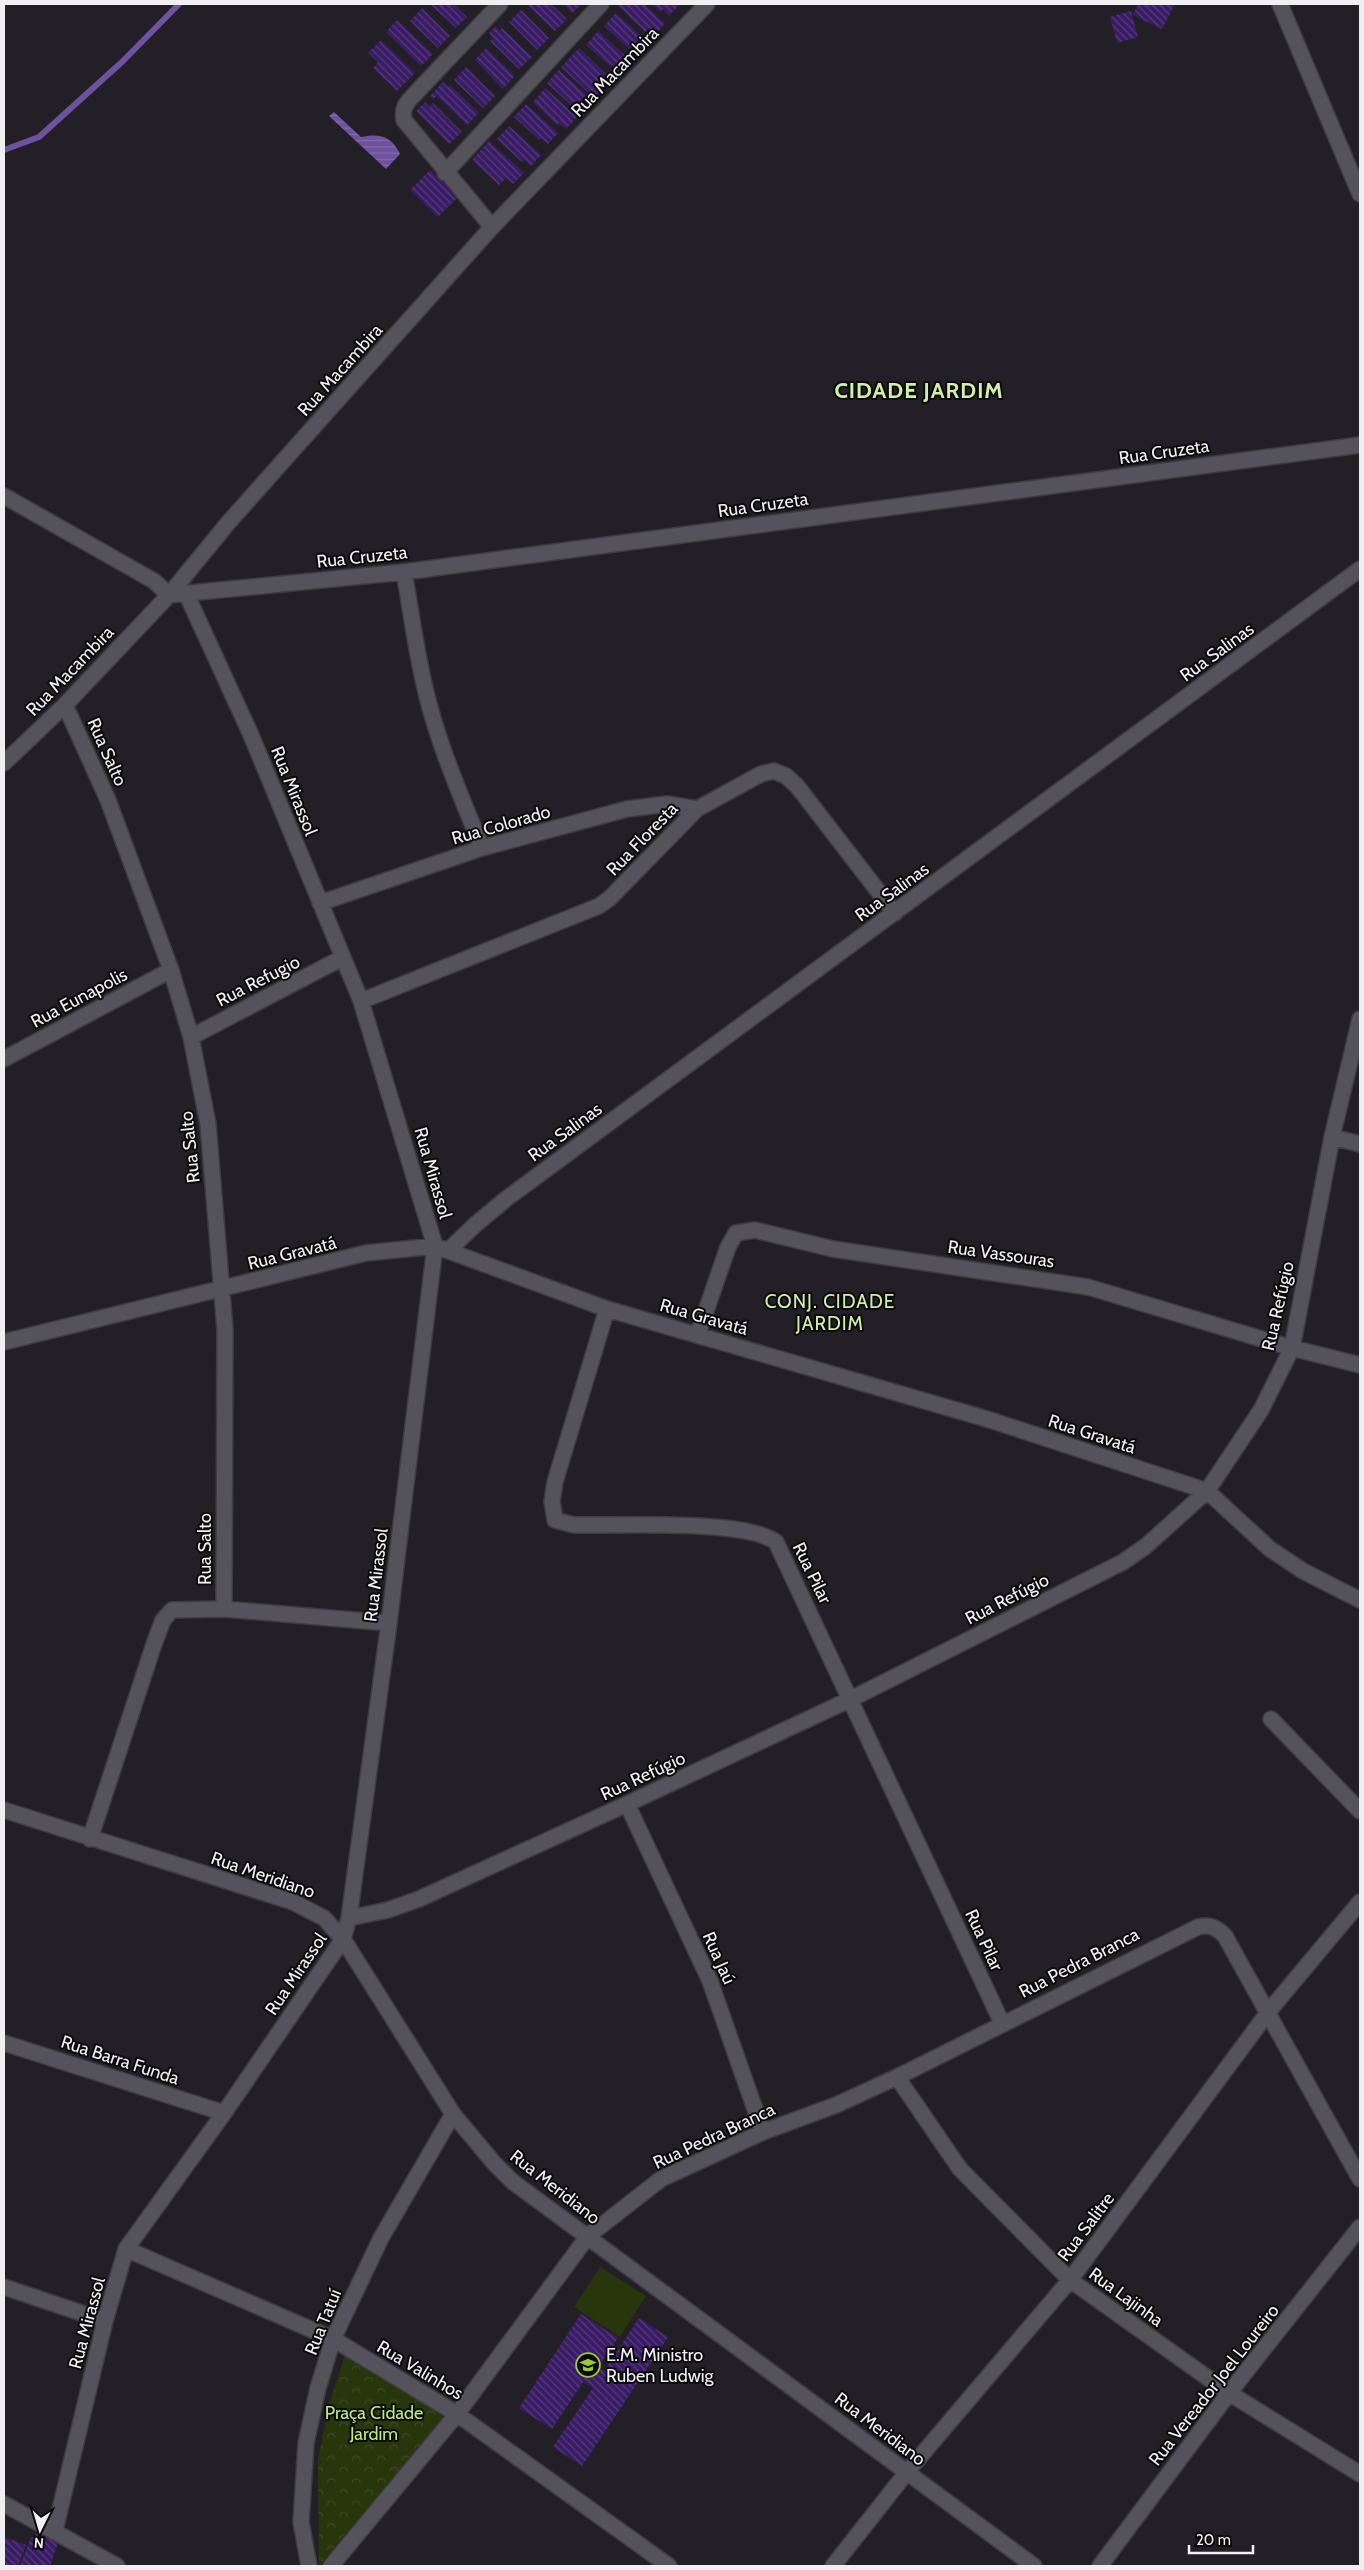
<svg xmlns="http://www.w3.org/2000/svg" width="1364" height="2570" font-family="Cabin,sans-serif">
	<style>
		.park { fill: url(#park-crowns) }
		.garden { fill: #27360b }
		.water { fill: url(#water-rules) }
		.lines { fill: none; stroke-linecap: round; stroke-linejoin: round }
		.stream { stroke: #6c529f; stroke-width: 6 }
		.building { fill: url(#building-back-hatch) }
		.minor-casing { stroke: #3d3c41; stroke-width: 18 }
		.minor { stroke: #54525a; stroke-width: 15 }
		.labels { text-anchor: middle; stroke-width: 4; stroke-linejoin: round; paint-order: stroke }
		.street-label { font-size: 18px; fill: #f0eff3; stroke: #0b0a0d }
		.poi-label { font-size: 18px; fill: #f0eff3; stroke: #0b0a0d; text-anchor: start }
		.park-label { font-size: 18px; fill: #bfea77; stroke: #0b0a0d }
		.neighbourhood-label { font-size: 19px; letter-spacing: 1px; fill: #d1efa6; stroke: #0b0a0d }
		.district-label { font-size: 22px; font-weight: bold; letter-spacing: 1px; fill: #d1efa6; stroke: #0b0a0d }
	</style>
	<defs>
		<pattern id="park-crowns" width="20" height="18" patternUnits="userSpaceOnUse" patternTransform="scale(1.25)"><rect width="20" height="18" fill="#27360b"/><path d="M2 6a3 3 0 1 1 6 0M12 15a3 3 0 1 1 6 0" fill="none" stroke="#3c4a23"/></pattern>
		<pattern id="water-rules" width="6" height="5" patternUnits="userSpaceOnUse" patternTransform="scale(1.25)"><rect width="6" height="5" fill="#6c529f"/><path d="M0 2.5h6" fill="none" stroke="#816bad"/></pattern>
		<pattern id="building-back-hatch" width="6" height="6" patternUnits="userSpaceOnUse" patternTransform="scale(1.25)"><rect width="6" height="6" fill="#391c65"/><path d="M-1 5l2 2M0 0l6 6M5-1l2 2" fill="none" stroke="#563d7c"/></pattern>
	</defs>
	<rect width="100%" height="100%" fill="#222026"/>
	<path class="park" d="M346,2352l101,60 -128,154 -1,-106 11,-56z"/>
	<path class="garden" d="M600,2267l46,29 -26,41 -46,-30z"/>
	<path class="water" d="M334,112l27,25c18,-4 31,-1 39,17l-14,15 -57,-53z"/>
	<g class="lines">
		<path class="stream" d="M4,150l35,-13 84,-76 56,-57"/>
	</g>
	<path class="building" d="M430,4h23l14,13 -11,11z
		M526,4h25l16,15 -12,12z
		M563,4h19l-10,9z
		M620,4h24l21,19 -10,12 -7,-6 -3,3 -27,-26z
		M651,4h29l-11,12 -6,-7 -3,3z
		M1138,4h37l-13,25 -29,-14z
		M422,8l28,28 -12,12 -28,-27z
		M521,10l28,28 -12,12 -28,-28z
		M1131,11l7,26 -21,6 -7,-26z
		M616,13l32,29 -10,11 -7,-6 -2,2 -25,-23z
		M397,20l36,34 -12,12 -35,-34z
		M496,26l4,5 2,-3 30,29 -13,12 -29,-28 3,-3 -4,-5z
		M598,31l32,29 -10,12 -7,-7 -2,2 -25,-22z
		M381,40l34,33 -18,18 -24,-23 5,-6 -10,-9z
		M486,48l29,28 -12,13 -28,-29z
		M579,48l33,32 -18,18 -33,-31z
		M466,67l29,29 -12,12 -29,-28z
		M559,70l32,29 -10,11 -7,-6 -2,2 -25,-23z
		M443,82l5,5 2,-2 29,28 -12,12 -30,-29 -4,3 -3,-3z
		M545,88l32,29 -11,12 -7,-6 -2,2 -24,-23z
		M425,102l4,5 4,-4 29,29 -13,12 -33,-33z
		M526,104l32,29 -10,11 -7,-6 -2,2 -25,-23z
		M509,126l32,29 -10,11 -7,-6 -2,2 -25,-23z
		M489,141l35,32 -11,11 -7,-6 -7,7 -27,-25z
		M430,170l28,27 -20,20 -28,-27z
		M581,2314l37,24 -20,29 6,4 35,-53 29,19 -86,129 -29,-19 40,-59 -10,-6 -31,47 -33,-21z
		M37,2532l22,8 -9,26h-30l11,-29 4,1z
		M4,2537l22,8 -8,21h-14z"/>
	<g class="lines">
		<g class="minor-casing">
			<path id="minor" d="M1280,4l80,190
				M445,173l156,-169
				M492,227l-88,-107c-2,-10 1,-16 8,-23l88,-93
				M4,496l150,85 15,14
				M404,572c8,44 13,89 25,132 13,49 34,97 53,144
				M169,595l235,-23 956,-127
				M65,705l43,95 63,170 20,67 17,87 17,206 -1,279
				M4,763l61,-58 104,-110 59,-72 264,-296 215,-223
				M320,903l162,-55 145,-39 40,-5 30,5
				M361,1001l238,-95 11,-8 87,-89 64,-35 13,-3 12,5 11,10 98,127
				M191,1037l151,-79
				M4,1059l167,-89
				M1332,1137l28,7
				M449,1250l27,-26 30,-25 854,-630
				M607,1309l-52,173 -3,19 3,19 19,5c44,1 171,-6 202,17l226,481
				M698,1334l30,-87 8,-14 19,-3 78,19 255,38 204,61 68,17
				M4,1342l362,-89 69,-7 172,63 380,110 220,72 63,58 33,22 57,29
				M1271,1719l89,92
				M627,1804l83,177 53,151
				M4,1810l289,92 31,16 19,21 110,175 41,49 19,19 521,384
				M90,1839l64,-195 9,-24 9,-10 52,-1 165,14
				M349,1918l39,-8 31,-11 208,-95 224,-105 272,-137 23,-16 61,-55 54,-81 31,-62 40,-211 28,-118
				M4,2043l220,70
				M897,2077l63,92 110,111 159,113 131,81
				M126,2249l207,90 124,75 212,152
				M4,2287l101,34
				M4,2504l113,62
				M55,2530l50,-209 21,-72 98,-136 119,-174 6,-21 40,-295 46,-377 -74,-245 -110,-266 -65,-142
				M309,2566l-8,-44 5,-79 12,-55 15,-49 48,-101 72,-124
				M331,2566l126,-152 131,-178 73,-57 102,-47 73,-27 61,-28 301,-150c13,-3 19,1 27,9l135,243
				M833,2566l74,-94 163,-192 199,-269 91,-109
				M1100,2566l129,-173 131,-166"/>
		</g>
		<use href="#minor" class="minor"/>
	</g>
	<defs>
		<g id="school-ring" transform="scale(1.25)"><circle r="9.5" fill="#0b0a0d" stroke="#9acb35" stroke-width="1.5"/><path d="M0-5L7-2L0 1L-7-2ZM-4 1L0 2.5L4 1V4Q0 6-4 4Z" fill="#9acb35"/></g>
	</defs>
	<g fill-rule="evenodd">
		<use href="#school-ring" x="588" y="2365"/>
	</g>
	<g class="labels">
		<g class="street-label">
			<text transform="translate(615 72) rotate(-46)" y="6">Rua Macambira</text>
			<text transform="translate(340 370) rotate(-48)" y="6">Rua Macambira</text>
			<text transform="translate(1164 452) rotate(-8)" y="6">Rua Cruzeta</text>
			<text transform="translate(763 505) rotate(-8)" y="6">Rua Cruzeta</text>
			<text transform="translate(362 557) rotate(-6)" y="6">Rua Cruzeta</text>
			<text transform="translate(1217 652) rotate(-36)" y="6">Rua Salinas</text>
			<text transform="translate(70 671) rotate(-46)" y="6">Rua Macambira</text>
			<text transform="translate(107 752) rotate(66)" y="6">Rua Salto</text>
			<text transform="translate(294 791) rotate(68)" y="6">Rua Mirassol</text>
			<text transform="translate(501 825) rotate(-16)" y="6">Rua Colorado</text>
			<text transform="translate(642 839) rotate(-46)" y="6">Rua Floresta</text>
			<text transform="translate(892 892) rotate(-36)" y="6">Rua Salinas</text>
			<text transform="translate(258 981) rotate(-27)" y="6">Rua Refugio</text>
			<text transform="translate(79 998) rotate(-28)" y="6">Rua Eunapolis</text>
			<text transform="translate(565 1132) rotate(-36)" y="6">Rua Salinas</text>
			<text transform="translate(190 1147) rotate(-96)" y="6">Rua Salto</text>
			<text transform="translate(433 1173) rotate(74)" y="6">Rua Mirassol</text>
			<text transform="translate(292 1253) rotate(-14)" y="6">Rua Gravatá</text>
			<text transform="translate(1001 1254) rotate(8)" y="6">Rua Vassouras</text>
			<text transform="translate(1278 1306) rotate(-77)" y="6">Rua Refúgio</text>
			<text transform="translate(704 1317) rotate(16)" y="6">Rua Gravatá</text>
			<text transform="translate(1092 1434) rotate(18)" y="6">Rua Gravatá</text>
			<text transform="translate(205 1549) rotate(-90)" y="6">Rua Salto</text>
			<text transform="translate(812 1573) rotate(64)" y="6">Rua Pilar</text>
			<text transform="translate(376 1575) rotate(-83)" y="6">Rua Mirassol</text>
			<text transform="translate(1007 1599) rotate(-27)" y="6">Rua Refúgio</text>
			<text transform="translate(643 1776) rotate(-25)" y="6">Rua Refúgio</text>
			<text transform="translate(263 1875) rotate(19)" y="6">Rua Meridiano</text>
			<text transform="translate(984 1940) rotate(65)" y="6">Rua Pilar</text>
			<text transform="translate(719 1958) rotate(66)" y="6">Rua Jaú</text>
			<text transform="translate(1079 1963) rotate(-27)" y="6">Rua Pedra Branca</text>
			<text transform="translate(296 1974) rotate(-56)" y="6">Rua Mirassol</text>
			<text transform="translate(120 2060) rotate(18)" y="6">Rua Barra Funda</text>
			<text transform="translate(714 2136) rotate(-25)" y="6">Rua Pedra Branca</text>
			<text transform="translate(555 2187) rotate(38)" y="6">Rua Meridiano</text>
			<text transform="translate(1086 2227) rotate(-53)" y="6">Rua Salitre</text>
			<text transform="translate(1126 2297) rotate(36)" y="6">Rua Lajinha</text>
			<text transform="translate(323 2322) rotate(-68)" y="6">Rua Tatuí</text>
			<text transform="translate(87 2323) rotate(-75)" y="6">Rua Mirassol</text>
			<text transform="translate(420 2370) rotate(31)" y="6">Rua Valinhos</text>
			<text transform="translate(1214 2385) rotate(-52)" y="6">Rua Vereador Joel Loureiro</text>
			<text transform="translate(880 2429) rotate(37)" y="6">Rua Meridiano</text>
		</g>
		<g class="poi-label">
			<text x="606" y="2361">E.M. Ministro<tspan x="606" dy="21">Ruben Ludwig</tspan></text>
		</g>
		<g class="park-label">
			<text x="374" y="2419">Praça Cidade<tspan x="374" dy="21">Jardim</tspan></text>
		</g>
		<g class="neighbourhood-label">
			<text x="830" y="1308">CONJ. CIDADE<tspan x="830" dy="22">JARDIM</tspan></text>
		</g>
		<g class="district-label">
			<text x="919" y="398">CIDADE JARDIM</text>
		</g>
	</g>
	<rect width="1364" height="2570" fill="none" stroke="#f0eff3" stroke-width="10"/>
	<g transform="translate(40 2530) rotate(185)" stroke="#0b0a0d" stroke-width="4" paint-order="stroke">
	<path d="M0-4L9 19L0 12L-9 19Z" fill="#f0eff3"/>
	<text y="-8" font-size="14" font-weight="bold" text-anchor="middle" fill="#f0eff3">N</text>
	</g>
	<path d="M1189 2545v8h64v-8" fill="none" stroke="#f0eff3" stroke-width="2.5"/>
	<text x="1196" y="2545" font-size="15" fill="#f0eff3" stroke="#0b0a0d" stroke-width="4" paint-order="stroke">20 m</text>
</svg>
